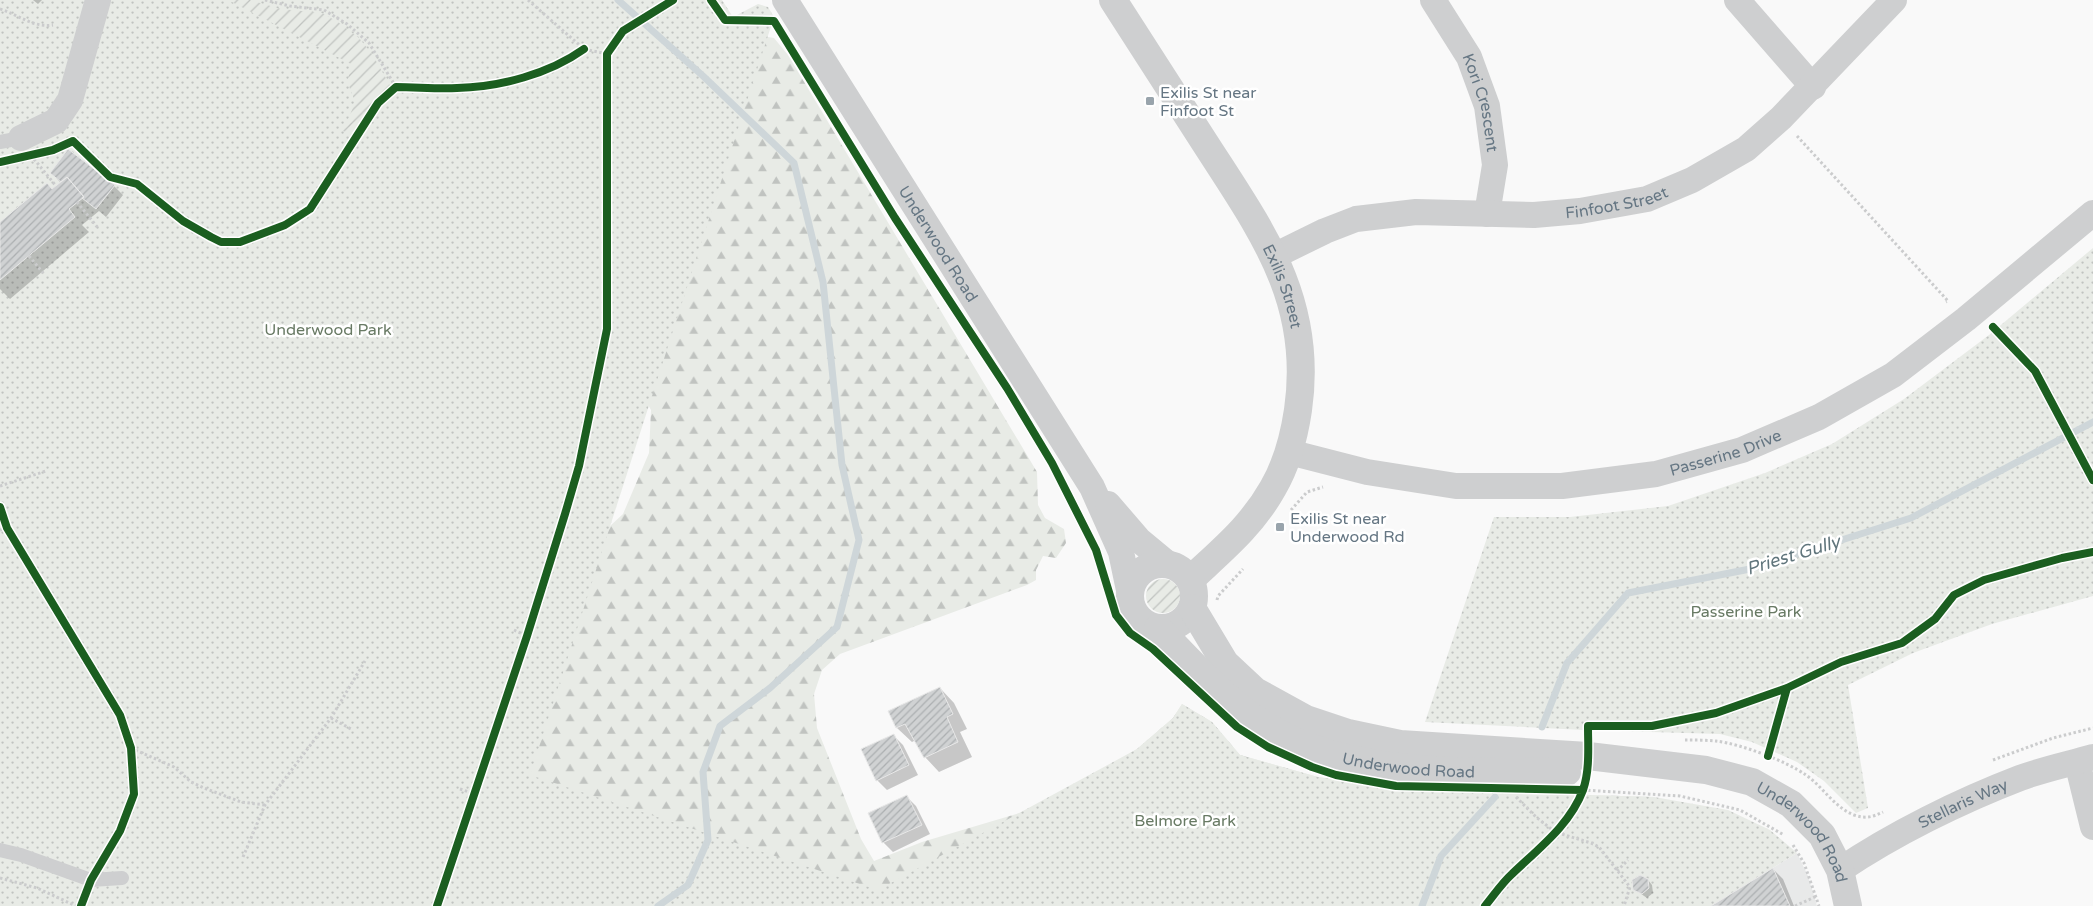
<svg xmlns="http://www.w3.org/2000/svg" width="2093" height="906" font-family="'Varela Round',sans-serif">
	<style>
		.built { fill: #e8e9e9 }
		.forest { fill: url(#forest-firs) }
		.park { fill: url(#park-dots) }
		.garden { fill: url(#garden-furrows) }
		.shadow { fill: #0003 }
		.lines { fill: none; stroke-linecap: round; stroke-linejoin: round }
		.stream { stroke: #ced6d9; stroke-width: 7 }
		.building { fill: url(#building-hatch); stroke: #e8e8e8 }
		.path { stroke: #cbcccd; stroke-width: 3; stroke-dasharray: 2.5 2.5; stroke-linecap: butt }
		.service { stroke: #cecfd0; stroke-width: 14 }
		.minor { stroke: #cecfd0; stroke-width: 26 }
		.tertiary { stroke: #cecfd0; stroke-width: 28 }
		.cycleway-casing { stroke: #fff; stroke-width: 11 }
		.cycleway { stroke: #1b5e20; stroke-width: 8 }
		.poi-dot { fill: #99a4ac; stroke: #fff; stroke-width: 2 }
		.labels { text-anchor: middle; stroke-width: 5; stroke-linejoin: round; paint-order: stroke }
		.poi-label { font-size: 16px; fill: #657683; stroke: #fff; text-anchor: start }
		.street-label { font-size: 16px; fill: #657683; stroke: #fff }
		.park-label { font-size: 16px; fill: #687a64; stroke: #fff }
		.water-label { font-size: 18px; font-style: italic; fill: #60757c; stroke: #fff }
	</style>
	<defs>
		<pattern id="forest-firs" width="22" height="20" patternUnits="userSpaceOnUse" patternTransform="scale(1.25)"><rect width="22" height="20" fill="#e8ebe6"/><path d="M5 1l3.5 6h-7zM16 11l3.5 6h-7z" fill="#c0c3c0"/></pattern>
		<pattern id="park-dots" width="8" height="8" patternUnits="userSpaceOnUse" patternTransform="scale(1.25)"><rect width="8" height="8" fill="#e8ebe6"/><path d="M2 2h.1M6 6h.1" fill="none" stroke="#c0c3c0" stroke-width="1.8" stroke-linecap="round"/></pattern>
		<pattern id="garden-furrows" width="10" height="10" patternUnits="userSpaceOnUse" patternTransform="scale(1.25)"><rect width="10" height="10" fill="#e8ebe6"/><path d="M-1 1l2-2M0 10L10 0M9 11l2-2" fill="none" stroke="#c0c3c0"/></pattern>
		<pattern id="building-hatch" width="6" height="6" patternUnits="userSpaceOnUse" patternTransform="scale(1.25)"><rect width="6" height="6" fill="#d0d2d3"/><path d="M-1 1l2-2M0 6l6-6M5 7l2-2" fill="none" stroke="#acafb1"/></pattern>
	</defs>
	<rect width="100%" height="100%" fill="#f9f9f9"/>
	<path class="built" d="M1797,853l11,23 9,30h-106z"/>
	<path class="forest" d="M739,32l35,6 14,17 249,417 1,33 7,13 19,11 2,14 -10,15 -13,-2 -7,14v10l-9,5 -187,69 -18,16 -8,24 3,34 44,111 13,22 48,-19 121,-36 94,-57 36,-31 9,-14 30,18 28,33 78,22 77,12 259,8 -39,35 -21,74h-1131l119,-354 41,-38 26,-61 2,-43 -22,-40z"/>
	<path class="park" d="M0,0h722l11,17 25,-13 10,3 6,10 -244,758 348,115 259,-141 36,-31 9,-14 30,18 28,33 78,22 77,12 259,8 74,13 42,20 27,23 -86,53h-1711z
		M2093,248v348l-101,28 -79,29 -65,32 20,123 -12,5 -32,-32 -27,-19 -45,-20 -32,-8 -137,-4 -158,-8 69,-205h76l98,-11 97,-33 67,-29 72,-45 85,-64z"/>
	<path class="garden" d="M228,0h22l31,9 41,4 16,9 21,16 13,16 19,33 -21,21 -18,27 -9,-4 12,-28c-5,-20 -12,-17 -2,-38z
		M1146 596a17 17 0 1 1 34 0a17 17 0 1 1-34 0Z"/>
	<path class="shadow" d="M33,0h9l-4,4z
		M51,173l63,13 9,9 -17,22 -7,-6 -17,14 7,7 -79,67 -10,-10v-66l61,-40z
		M940,688l14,15 13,26 -7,3 12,25 -33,15 -14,-15 -9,-17 -4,2 -15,-14 -7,-16z
		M893,735l10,10 15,30 -31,15 -10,-10 -14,-31z
		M906,796l10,10 14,28 -37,18 -10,-10z
		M1773,869l10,10 11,27h-80z
		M1648,880l4,5 1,8 -6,5 -13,-9z"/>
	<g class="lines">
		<path class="stream" d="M618,0l85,76 91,87 29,119 19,183 17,75 -22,87 -67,61 -50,38 -17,46 5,68 -20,45 -30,21
			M1542,727l25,-64 61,-70 122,-24 161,-51 182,-96
			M1422,906l19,-50 54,-59"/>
	</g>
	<path class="building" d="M68,149l47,36 -19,24 -14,-11 2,-1 -17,-20 -6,5 -11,-9z
		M67,177l17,20 -15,12 6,8 -75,63v-58l47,-39 5,6z
		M940,687l13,27 -6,3 11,25 -34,16 -19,-34 -9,4 -8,-17z
		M894,734l15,31 -33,16 -15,-32z
		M907,795l15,30 -40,18 -14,-30z
		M1773,868l17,38h-79z
		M1640,875l8,4 1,9 -7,6 -9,-4 -1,-10z"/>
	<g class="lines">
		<path class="path" d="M265,0l25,6 34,4 23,14 22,19 27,44
			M528,0l56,49 23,5
			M711,0l14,20 45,1
			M0,9c19,6 33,19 53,16
			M1797,136l151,165 -2,1
			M70,143l3,-2 37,36 27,7 46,37 28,16 10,5h19l45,-17 25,-16 68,-106 18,-16c20,0 41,2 61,1 43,-1 92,-14 127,-39
			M34,159l22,27
			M77,202l21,26
			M29,256l15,18
			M0,486l46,-15
			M0,507l7,21 113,187 11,33 3,46 -14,37 -17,30
			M1291,510l16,-18 16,-5
			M0,530l7,-2
			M1217,600l1,-4 25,-27
			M1114,610l2,5 18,22
			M514,630l13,6
			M331,718l20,11
			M1685,740c10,0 21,0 31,1 25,3 70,20 90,34 17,12 28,32 48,40 11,4 19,2 29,-3
			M131,748l43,19 17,15 13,6 37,14 24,3
			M1993,760l60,-22 40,-10
			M460,789l15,5
			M1583,790l97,6 60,14 44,25
			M1516,797l20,20 19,15 36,11 8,4 31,40 -6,19
			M1793,845l11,18 15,43
			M243,857l22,-52 66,-87 34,-57
			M1617,871l11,-11
			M0,878l37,10 39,18
			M81,906l3,-9
			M437,906l90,-270 38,-122 14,-48 11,-54 17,-83v-275l16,-23
			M1795,906l22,-10"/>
		<path class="service" d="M0,142l21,-4
			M0,850l21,5 70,25 31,-2"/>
		<g class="minor">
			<path id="s1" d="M785,0l307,487 29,65 8,38"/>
			<path id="s2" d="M1433,0l36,57 18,49 8,59 -8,49"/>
			<path d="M1737,0l76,87"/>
			<path d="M21,138l35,-17 14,-21 28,-100"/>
			<path id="s3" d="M1274,256l51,-25 31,-12 60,-7 118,3 46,-4 67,-12 45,-19 54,-31 35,-31 113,-118"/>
			<path id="s4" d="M1289,452l78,20 89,14h106l94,-12 86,-24 77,-33 74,-42 73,-56 127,-106"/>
			<path d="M1108,504l31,36 29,24"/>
			<path d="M2077,762l16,65"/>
			<path id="s5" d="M1840,870c53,-36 120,-69 180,-92 24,-9 49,-14 73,-21"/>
		</g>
		<g class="tertiary">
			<path id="s6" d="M1113,0c31,48 61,95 92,143 56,87 109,157 93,267 -4,27 -11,54 -25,78 -22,39 -51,62 -83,92"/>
			<circle cx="1162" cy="596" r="32"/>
			<path id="s7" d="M1192,608l33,55 30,28 51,28 42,14 52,11 188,12 118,14 46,12 39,22 31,31 18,35 8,36"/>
			<path id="s8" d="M1158,628c29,30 57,61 90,86 91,67 213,56 319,58"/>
		</g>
		<g class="cycleway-casing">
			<path id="cycleway" d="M711,0l14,20 49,1 121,197 112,170 45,75 44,87 20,65 14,18 23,16 84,78 31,20 44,20 24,8 60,11 187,4
				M0,162l53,-12 20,-9 37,36 27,7 46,37 28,16 10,5h19l45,-17 25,-16 68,-106 18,-16c20,0 41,2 61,1 43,-1 92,-14 127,-39
				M1993,327l42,44 58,109
				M0,507l7,21 113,187 11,33 3,46 -14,37 -29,49 -10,26
				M1768,756l19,-68
				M437,906l90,-270 38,-122 14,-48 11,-54 17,-83v-275l16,-23 50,-31
				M1485,906c9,-11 17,-23 27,-32 26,-25 58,-49 71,-84 7,-20 5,-44 5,-64h64l64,-13 71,-25 54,-26 61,-19 33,-24 19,-24 30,-15 78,-22 31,-6"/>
		</g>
		<use href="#cycleway" class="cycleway"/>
	</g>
	<g class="poi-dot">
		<rect x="1145" y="96" width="10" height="10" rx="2.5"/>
		<rect x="1275" y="522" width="10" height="10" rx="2.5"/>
	</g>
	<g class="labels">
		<g class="poi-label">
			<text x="1160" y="98">Exilis St near<tspan x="1160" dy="18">Finfoot St</tspan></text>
			<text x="1290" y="524">Exilis St near<tspan x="1290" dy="18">Underwood Rd</tspan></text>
		</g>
		<g class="street-label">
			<text dy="6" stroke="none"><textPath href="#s2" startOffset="115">Kori Crescent</textPath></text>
			<text dy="6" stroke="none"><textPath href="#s3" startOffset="352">Finfoot Street</textPath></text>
			<text dy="6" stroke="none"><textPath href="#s1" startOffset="288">Underwood Road</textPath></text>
			<text dy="6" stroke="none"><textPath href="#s6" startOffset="334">Exilis Street</textPath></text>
			<text dy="6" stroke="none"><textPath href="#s4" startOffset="444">Passerine Drive</textPath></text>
			<text dy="6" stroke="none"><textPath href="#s8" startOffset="296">Underwood Road</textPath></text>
			<text dy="6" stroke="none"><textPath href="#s5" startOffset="140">Stellaris Way</textPath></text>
			<text dy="6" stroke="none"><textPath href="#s7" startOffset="689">Underwood Road</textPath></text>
		</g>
		<g class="park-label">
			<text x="328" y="335">Underwood Park</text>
			<text x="1746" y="617">Passerine Park</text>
			<text x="1185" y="826">Belmore Park</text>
		</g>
		<g class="water-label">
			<text transform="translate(1793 555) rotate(-17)" y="6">Priest Gully</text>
		</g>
	</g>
</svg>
